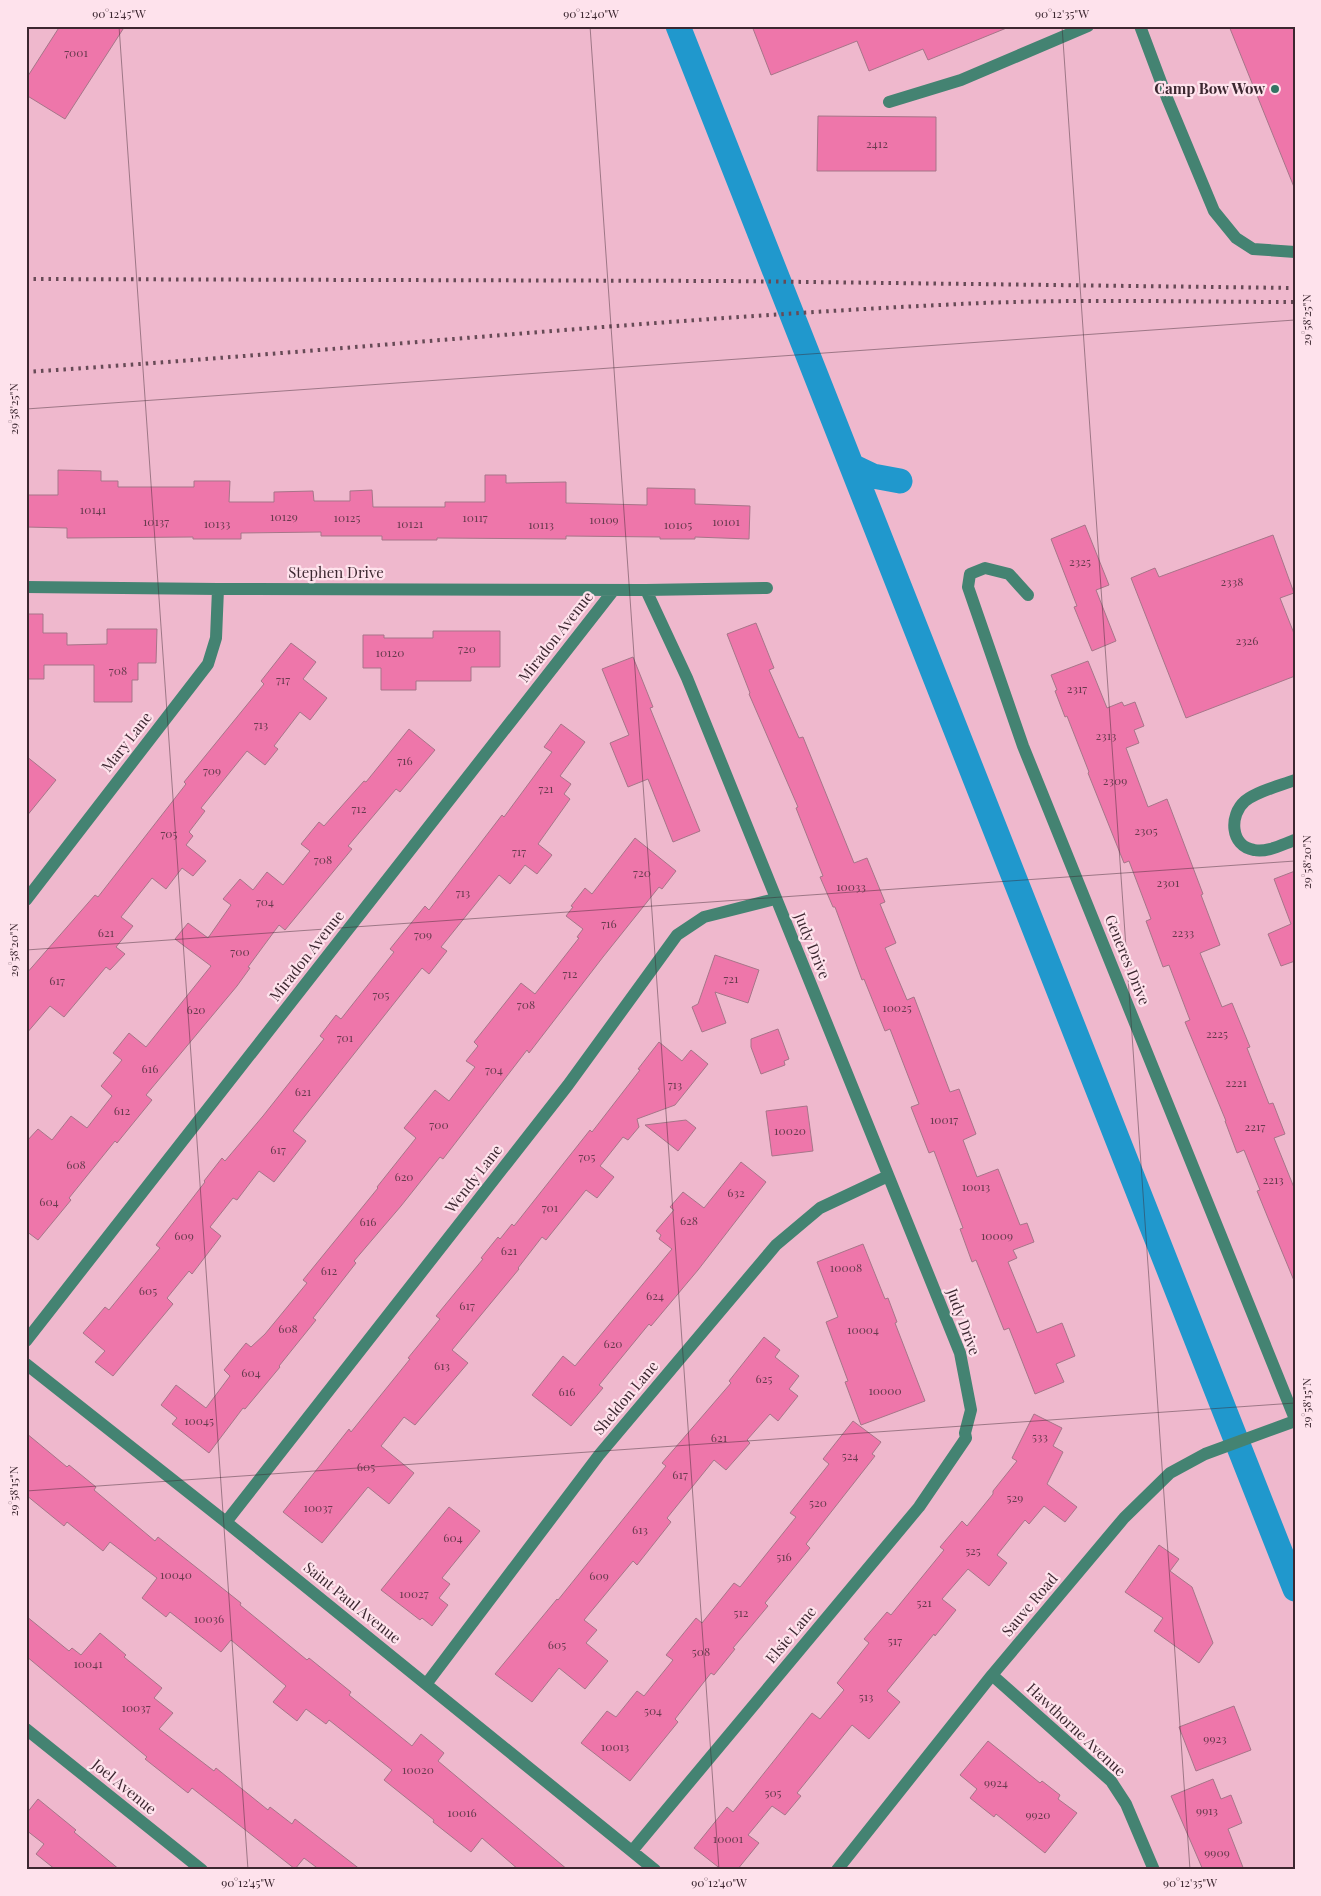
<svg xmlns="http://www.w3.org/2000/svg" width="1321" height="1896" font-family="'Playfair Display',serif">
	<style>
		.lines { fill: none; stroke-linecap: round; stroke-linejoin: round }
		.canal { stroke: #2098cd; stroke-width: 25 }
		.building { fill: #ee76aa; stroke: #a77589 }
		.minor { stroke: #448372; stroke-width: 12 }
		.rail { stroke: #674a56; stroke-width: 4; stroke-dasharray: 2.5 5; stroke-linecap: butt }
		.ticks { fill: none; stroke: #3c2730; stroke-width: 1; stroke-opacity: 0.45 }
		.poi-dot { fill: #337463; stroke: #fee2ec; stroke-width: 2 }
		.labels { text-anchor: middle; stroke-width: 4.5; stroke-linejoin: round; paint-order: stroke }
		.number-label { font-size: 12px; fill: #683b4e }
		.poi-label { font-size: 15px; font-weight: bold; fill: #3c2730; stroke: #fee2ec; text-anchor: end }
		.street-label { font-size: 15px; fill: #3c2730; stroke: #fee2ec }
		.neatline { fill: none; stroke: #3c2730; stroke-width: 2 }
		.ticks-label { font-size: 12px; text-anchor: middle; fill: #3c2730 }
	</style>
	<rect width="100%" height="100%" fill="#efb8cd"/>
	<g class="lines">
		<path class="canal" d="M678,26l617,1563
			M852,466l21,10 27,5"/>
	</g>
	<path class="building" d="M60,26h65l-60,93 -39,-24v-16z
		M752,26h257v1l-81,33 -5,-11 -54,22 -12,-30 -86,34z
		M1229,26h66v161h-1z
		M818,116l118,1v54h-119z
		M58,470l43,1v10h17v6h76v-6h36l-1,21h45v-10l39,-1 1,10h36v-10l22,-1 1,17h72v-5h40v-27h21v8l60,-1v21l81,2v-17l48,1v15l55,2 -1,33 -54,-2v2h-35v-2l-94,-1v3l-129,-1v2h-55v-4h-61v-4l-80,1v6h-48v-2l-126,1v-10l-41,-1v-32h32z
		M1085,525l24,60 -13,5 20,51 -24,10 -18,-44 3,-1 -26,-67z
		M1273,535l21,58 -14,5 15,38v40l-109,42 -55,-140 24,-10 4,9z
		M26,614h17v19h24v12l40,-1v-15h50l-1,34h-18v17h-6v22h-38v-37h-50v14h-18z
		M756,623l18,45 -5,2 30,68 4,-1 51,126 13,-5 18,44 -5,2 16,39 -11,5 22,52 7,-3 36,95 9,-3 17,45 -13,6 14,37 21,-8 22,56 7,-2 7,19 -21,8 4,8 -9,4 29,71 25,-10 13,33 -19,8 8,18 -29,12 -26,-66 -5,2 -28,-70 -4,2 -12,-33 3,-1 -29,-77 -5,2 -18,-46 8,-3 -29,-75 -5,2 -21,-52 -2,1 -27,-73h-2l-13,-30 3,-1 -27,-68 2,-1 -49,-113 1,-1 -23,-59z
		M433,631h67v36h-29v14h-55v9h-35v-22h-18v-33h21v3h49z
		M291,643l25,19 -13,17 24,19 -17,22 -10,-8 -26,34 4,3 -13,16 -18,-14 -46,57 4,3 -16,21 4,4 -7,9 20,16 -13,15 -11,-8 -16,21 -14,-11 -31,39 12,9 -17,21 9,7 -15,16 -4,-3 -42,50 -14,-11 -24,28v-60l69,-79 3,2 88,-113 -2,-2 80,-98 -3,-3z
		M633,657l20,50 -3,1 50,123 -27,11 -25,-63 -20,8 -18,-44 19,-8 -27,-66z
		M1088,661l19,47 15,-6 2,4 11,-4 9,24 -10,4 5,13 -13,5 22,59 19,-8 36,95 -2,1 19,50 -20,8 22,54 10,-4 18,44 -3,1 22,56 4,-1 12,31 -11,4 21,52v93l-27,-65 -11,-27 3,-1 -16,-40 -7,3 -12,-32h1l-41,-99 5,-2 -21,-55 -6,2 -17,-46 5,-2 -22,-58 -5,2 -36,-90 1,-1 -22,-56 -2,1 -10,-26 2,-1 -6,-15z
		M561,724l24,18 -25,34 11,8 -7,10 6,5 -32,45 14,11 -15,19 -12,-9 -15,19 -11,-9 -58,72 6,4 -18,23 -7,-6 -129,163 13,10 -32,41 -15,-11 -22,29 -4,-2 -23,29 11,9 -29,38 -3,-3 -22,27 6,6 -60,72 -18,-14 10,-11 -22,-18 22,-26 4,3 51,-62 -4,-3 49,-63 -1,-1 18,-23 3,3 38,-45 61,-77 -4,-3 16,-21 5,4 53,-67 -4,-3 35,-43 4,4 73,-95 2,2 48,-65 -8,-5z
		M409,729l26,21 -35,42 -4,-3 -48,57 4,3 -67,81 -6,-5 -31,42 2,1 -13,18 -91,109 6,5 -35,43 -2,-2 -46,57 2,2 -33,40 -12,-9v-89l12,-13 14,11 19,-24 16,12 25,-32 -11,-10 21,-26 -9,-7 16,-20 17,14 65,-81 -36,-27 13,-16 20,15 23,-33 -8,-6 17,-20 13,11 14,-18 16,13 27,-34 -9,-7 18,-22 5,4 40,-45 2,1z
		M26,756l30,24 -30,37z
		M635,838l41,33 -14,18 -3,-2 -56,70 -74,96 -2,-3 -84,109 -3,-2 -39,49 -47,55 2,2 -43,55 3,2 -37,46 1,1 -35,42 -2,-1 -34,45 -37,-29 5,-6 -16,-13 15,-20 30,23 24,-32 -6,-6 22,-27 5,4 14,-13 42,-51 -4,-3 75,-92 -1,-1 39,-49 -12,-10 31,-38 14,11 26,-34 -9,-6 12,-15 -4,-4 47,-59 14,11 44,-56 -2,-1 6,-8 -17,-13 7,-9 -2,-1 14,-18 7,6z
		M1295,871v90l-14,5 -13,-32 23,-10 -17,-45z
		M715,955l44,15 -11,33 -33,-11 11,31 -24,9 -10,-25 6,-3z
		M778,1029l11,30 -5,2 1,4 -24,9 -10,-27v-8z
		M659,1042l23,19 9,-11 17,14 -33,41 -38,14 2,8 -11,13 -5,-3 -23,29 14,11 -17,21 -11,-8 -40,50 -4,-3 -24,31 1,1 -67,81 16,13 -53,62 -11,-8 -23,29 33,27 -25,31 -21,-17 -46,56 -39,-31 66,-83 2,3 59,-73 -2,-1 32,-39 -4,-3 47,-57 -2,-1 17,-21 2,2 12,-15 2,2 76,-96 2,2 48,-62 -2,-1z
		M807,1106l6,45 -41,5 -6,-45z
		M686,1120l10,8 -18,23 -33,-26z
		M741,1162l25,20 -68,88 -47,56 -2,-2 -50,61 4,3 -32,38 -39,-31 31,-39 12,10 97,-117 -13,-10 2,-4 -5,-4 18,-21 -4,-3 13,-15 21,16z
		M863,1244l22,55 3,-1 9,24 -2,1 30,78 -64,24 -16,-43 3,-1 -22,-59 12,-5 -21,-55z
		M764,1337l16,13 -5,7 24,19 -10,13 9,7 -20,25 -8,-7 -23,26 3,3 -24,27 -12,-10 -47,58 4,4 -34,43 -4,-4 -49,59 13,10 -11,13 22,18 -23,28 -26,-21 -27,34 -37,-28 62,-75 1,1 108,-134 -4,-3 69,-80 -2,-2z
		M1034,1414l28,14 -9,18 10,6 -16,32 30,23 -12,15 -21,-16 -15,18 -4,-4 -28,35 10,8 -18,23 -21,-17 -26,30 14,11 -21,26 -1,-2 -47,57 13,11 -31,37 -17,-14 -55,68 4,3 -16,19 -13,-9 -24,29 11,8 -22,27h-15l-28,-22 33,-41 6,5 79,-99 8,6 24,-29 -7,-7 32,-40 -5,-4 23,-27 4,3 53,-65 -4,-3 22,-26 5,5 26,-32v-3l24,-30 -5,-3z
		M853,1421l28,21 -9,12 3,2 -69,88 4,4 -45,55 3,3 -35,42 2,1 -21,26 -3,-2 -36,46 3,3 -48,59 -49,-38 26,-32 9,6 21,-26 7,5 29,-36 -7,-5 30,-37 6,5 32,-40 6,4 56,-70 -6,-4 39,-49 -6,-5z
		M26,1433l41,34 2,-2 27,22 -2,3 61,51 3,-4 83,66 -1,2 67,55 2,-2 42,34 -2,3 63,51 9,-12 23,19 -6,8 130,109h-49l-37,-32 -11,14 -38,-30 1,-2 -50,-40 8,-10 -63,-50 -3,4 -20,-15 -9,12 -24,-19 13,-16 -55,-46 -10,12 -51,-40 -4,5 -24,-19 15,-20 -47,-36 -7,9 -36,-29 -3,4 -38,-31z
		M449,1507l31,24 -38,47 8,6 -11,14 9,7 -16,21 -10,-8 -2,2 -39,-30z
		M1159,1545l20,14 -9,12 22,16 21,56 -14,20 -45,-32 9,-13 -38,-26z
		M26,1616l43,35 3,-3 9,7 19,-22 26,22 -2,2 38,31 -8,10 19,15 -14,16 55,42 2,-3 52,42 2,-3 22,17 3,-5 66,51h-41l-16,-12 -9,11 -103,-81 -4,5 -43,-34 2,-2 -121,-101z
		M1234,1706l17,44 -55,21 -17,-44z
		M988,1741l52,42 2,-2 18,14 -2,4 19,14 -32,40 -49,-39 -2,3 -24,-19 7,-9 -17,-14z
		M1213,1779l8,20 10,-4 11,28 -14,6 16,41h-41l-32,-74z
		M38,1799l38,31 -2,2 46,38h-64l-20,-16 8,-10 -18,-14v-16z"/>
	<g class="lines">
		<path class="minor" d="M1140,26l27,72 47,113 22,27 17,11 42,3
			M889,102l72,-22 127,-54
			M26,587l192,2 428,1
			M1028,595l-19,-21 -24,-6 -15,6 -2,13 55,159 272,673
			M1295,780c-16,6 -37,11 -50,21 -16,14 -15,45 9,49 13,3 29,-6 41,-10
			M26,900l182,-236 8,-26 2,-49
			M26,1341l587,-750
			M26,1364l200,158 429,348
			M226,1522l342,-437 109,-150 27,-18 71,-18
			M992,1675l119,106 15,23 28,66
			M427,1683l172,-228 177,-210 44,-37 68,-32
			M26,1729l176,141
			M632,1851l287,-344 47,-69 -1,-5 6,-23 -11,-57 -273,-675 -41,-88 121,-2
			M837,1870l155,-195 132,-157 46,-45 35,-19 90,-33"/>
		<path class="rail" d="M26,279l702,2 567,7
			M26,372c319,-21 637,-55 956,-69 104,-4 209,-1 313,-1"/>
	</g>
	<path class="ticks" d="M119,26l129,1844M590,26l129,1844M1062,26l128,1844M26,409l1269,-89M26,950l1269,-89M26,1491l1269,-88"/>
	<circle class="poi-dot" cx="1275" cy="89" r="5"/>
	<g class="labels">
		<g class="number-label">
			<text x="76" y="57">7001</text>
			<text x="877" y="148">2412</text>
			<text x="93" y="514">10141</text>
			<text x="284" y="521">10129</text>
			<text x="347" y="522">10125</text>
			<text x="475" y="522">10117</text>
			<text x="604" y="524">10109</text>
			<text x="156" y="526">10137</text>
			<text x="726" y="526">10101</text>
			<text x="217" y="528">10133</text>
			<text x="410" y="528">10121</text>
			<text x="541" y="529">10113</text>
			<text x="678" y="529">10105</text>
			<text x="1080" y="566">2325</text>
			<text x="1232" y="586">2338</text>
			<text x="1247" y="645">2326</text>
			<text x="467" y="653">720</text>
			<text x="390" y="657">10120</text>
			<text x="118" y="675">708</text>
			<text x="283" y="684">717</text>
			<text x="1077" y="693">2317</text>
			<text x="261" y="729">713</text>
			<text x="1106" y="740">2313</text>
			<text x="405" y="765">716</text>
			<text x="212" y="775">709</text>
			<text x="1115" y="785">2309</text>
			<text x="546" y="793">721</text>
			<text x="359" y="813">712</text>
			<text x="1146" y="835">2305</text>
			<text x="169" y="838">705</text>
			<text x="519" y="856">717</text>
			<text x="323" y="864">708</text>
			<text x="642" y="877">720</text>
			<text x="1168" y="887">2301</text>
			<text x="851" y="891">10033</text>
			<text x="463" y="897">713</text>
			<text x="265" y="906">704</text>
			<text x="609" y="928">716</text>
			<text x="106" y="937">621</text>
			<text x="1183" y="937">2233</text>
			<text x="423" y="939">709</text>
			<text x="240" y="956">700</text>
			<text x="570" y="978">712</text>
			<text x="731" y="983">721</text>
			<text x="57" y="985">617</text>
			<text x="381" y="999">705</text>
			<text x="526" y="1009">708</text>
			<text x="897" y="1012">10025</text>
			<text x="196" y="1014">620</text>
			<text x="1217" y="1038">2225</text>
			<text x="345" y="1042">701</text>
			<text x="150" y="1073">616</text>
			<text x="494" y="1074">704</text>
			<text x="1236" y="1087">2221</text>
			<text x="675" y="1089">713</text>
			<text x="303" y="1096">621</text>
			<text x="122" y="1115">612</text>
			<text x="944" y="1124">10017</text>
			<text x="439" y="1129">700</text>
			<text x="1255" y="1131">2217</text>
			<text x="790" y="1135">10020</text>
			<text x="278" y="1154">617</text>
			<text x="587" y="1161">705</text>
			<text x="76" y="1169">608</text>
			<text x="404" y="1181">620</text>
			<text x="1273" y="1184">2213</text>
			<text x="976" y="1191">10013</text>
			<text x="736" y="1197">632</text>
			<text x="49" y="1206">604</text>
			<text x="550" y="1212">701</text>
			<text x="689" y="1225">628</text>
			<text x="368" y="1226">616</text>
			<text x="184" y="1240">609</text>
			<text x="997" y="1240">10009</text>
			<text x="509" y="1255">621</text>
			<text x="846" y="1272">10008</text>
			<text x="329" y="1275">612</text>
			<text x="148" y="1295">605</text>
			<text x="655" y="1300">624</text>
			<text x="467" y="1310">617</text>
			<text x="288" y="1333">608</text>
			<text x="863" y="1334">10004</text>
			<text x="613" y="1348">620</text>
			<text x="442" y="1370">613</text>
			<text x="251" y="1377">604</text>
			<text x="764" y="1383">625</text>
			<text x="885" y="1395">10000</text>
			<text x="567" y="1396">616</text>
			<text x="199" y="1425">10045</text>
			<text x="1040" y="1441">533</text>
			<text x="719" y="1442">621</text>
			<text x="850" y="1460">524</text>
			<text x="366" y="1471">605</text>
			<text x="680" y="1479">617</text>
			<text x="1015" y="1502">529</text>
			<text x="818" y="1507">520</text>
			<text x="318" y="1512">10037</text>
			<text x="640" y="1534">613</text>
			<text x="453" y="1542">604</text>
			<text x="973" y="1555">525</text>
			<text x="784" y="1561">516</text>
			<text x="176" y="1579">10040</text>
			<text x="599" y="1580">609</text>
			<text x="414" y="1598">10027</text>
			<text x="924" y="1607">521</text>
			<text x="741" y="1617">512</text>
			<text x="209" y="1623">10036</text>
			<text x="895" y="1645">517</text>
			<text x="557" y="1649">605</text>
			<text x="701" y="1656">508</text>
			<text x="88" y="1668">10041</text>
			<text x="866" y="1701">513</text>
			<text x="136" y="1712">10037</text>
			<text x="653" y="1715">504</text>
			<text x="1215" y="1743">9923</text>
			<text x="615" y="1751">10013</text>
			<text x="418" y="1774">10020</text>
			<text x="996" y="1787">9924</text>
			<text x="773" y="1797">505</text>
			<text x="1207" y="1815">9913</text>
			<text x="462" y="1817">10016</text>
			<text x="1038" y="1819">9920</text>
			<text x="728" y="1843">10001</text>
			<text x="1217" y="1857">9909</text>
		</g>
		<g class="poi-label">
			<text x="1265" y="94">Camp Bow Wow</text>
		</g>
		<g class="street-label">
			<text x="336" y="578">Stephen Drive</text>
			<text transform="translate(556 637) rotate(-52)" y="5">Miradon Avenue</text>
			<text transform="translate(127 742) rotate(-52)" y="5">Mary Lane</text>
			<text transform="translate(812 946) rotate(68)" y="5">Judy Drive</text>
			<text transform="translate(307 956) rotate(-52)" y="5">Miradon Avenue</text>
			<text transform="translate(1127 960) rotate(68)" y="5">Generes Drive</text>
			<text transform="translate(474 1179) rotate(-52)" y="5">Wendy Lane</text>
			<text transform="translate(963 1322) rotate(70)" y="5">Judy Drive</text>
			<text transform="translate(626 1398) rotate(-50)" y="5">Sheldon Lane</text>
			<text transform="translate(352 1603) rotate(39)" y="5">Saint Paul Avenue</text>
			<text transform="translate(1030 1605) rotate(-50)" y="5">Sauve Road</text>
			<text transform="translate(791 1635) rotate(-50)" y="5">Elsie Lane</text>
			<text transform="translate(1076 1730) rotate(43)" y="5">Hawthorne Avenue</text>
			<text transform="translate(124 1787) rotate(39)" y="5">Joel Avenue</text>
		</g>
	</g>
	<rect width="1321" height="1896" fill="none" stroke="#fee2ec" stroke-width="55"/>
	<rect x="28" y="28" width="1266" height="1840" class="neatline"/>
	<g class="ticks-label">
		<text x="119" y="18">90°12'45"W</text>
		<text x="591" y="18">90°12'40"W</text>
		<text x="1062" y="18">90°12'35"W</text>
		<text transform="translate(1307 320) rotate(-90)" y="4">29°58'25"N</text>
		<text transform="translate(14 409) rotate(-90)" y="4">29°58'25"N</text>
		<text transform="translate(1307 862) rotate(-90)" y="4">29°58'20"N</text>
		<text transform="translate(14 950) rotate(-90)" y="4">29°58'20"N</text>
		<text transform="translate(1307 1403) rotate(-90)" y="4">29°58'15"N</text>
		<text transform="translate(14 1491) rotate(-90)" y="4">29°58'15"N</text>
		<text x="248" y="1887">90°12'45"W</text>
		<text x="719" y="1887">90°12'40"W</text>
		<text x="1190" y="1887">90°12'35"W</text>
	</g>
</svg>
